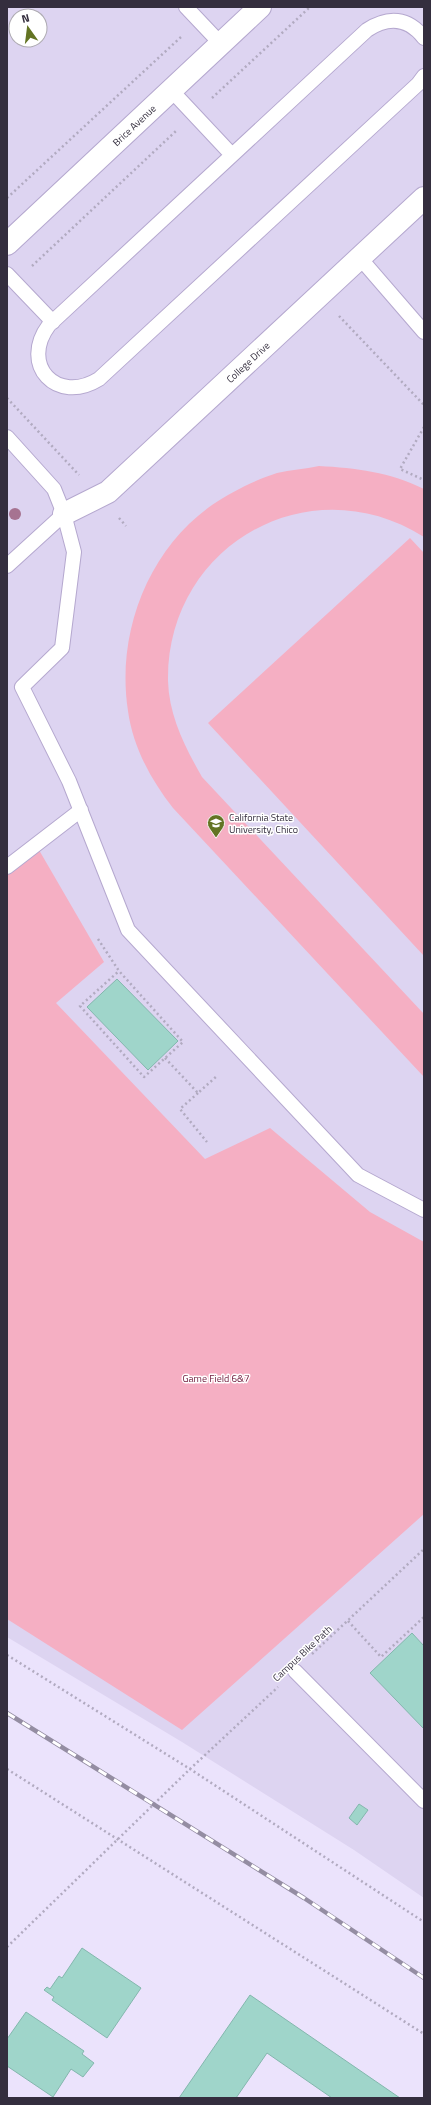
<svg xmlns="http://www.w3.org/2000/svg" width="431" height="2105" font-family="'Titillium Web',sans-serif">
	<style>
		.built { fill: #ddd4f1; fill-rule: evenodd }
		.green { fill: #f5afc3 }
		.building { fill: #9fd5ca; stroke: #83b7ad }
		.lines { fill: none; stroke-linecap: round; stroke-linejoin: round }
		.service-casing { stroke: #b5a8cf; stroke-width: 16 }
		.minor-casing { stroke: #b5a8cf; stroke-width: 24 }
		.path { stroke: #b1aac0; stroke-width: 2.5; stroke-dasharray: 2 3; stroke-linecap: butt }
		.service { stroke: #fff; stroke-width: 14 }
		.minor { stroke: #fff; stroke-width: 22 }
		.rail-casing { stroke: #948da2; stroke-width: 4.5 }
		.rail { stroke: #fff; stroke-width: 3; stroke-dasharray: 9; stroke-linecap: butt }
		.tree { fill: #a67391 }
		.labels { text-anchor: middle; stroke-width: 3; stroke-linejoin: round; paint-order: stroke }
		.street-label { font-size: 10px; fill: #342e3e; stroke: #fff }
		.poi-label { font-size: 10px; fill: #342e3e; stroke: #fff; text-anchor: start }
		.park-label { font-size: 10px; fill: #6d183a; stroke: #fff }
	</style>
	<rect width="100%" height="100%" fill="#ebe3fc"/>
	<path class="built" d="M7,7h417v1891l-70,-48 -172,-108 -175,-105zM16,16h24v24h-24z"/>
	<path class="green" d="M319,466c37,2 71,6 105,23v48c-115,-73 -258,9 -256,144 1,35 17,66 34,96l222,237v63l-251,-269c-22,-28 -40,-61 -45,-97 -12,-78 20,-161 84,-206 19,-13 43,-25 65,-32 13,-3 28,-4 42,-7z
		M410,538l14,15v403l-216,-233z
		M39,850l65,112 -48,41 149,156 65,-31 100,84 54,30v272l-242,216 -175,-111v-745z"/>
	<path class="building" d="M117,979l61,62 -30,29 -61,-63z
		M412,1633l12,13v83l-54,-56z
		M359,1804l9,6 -11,15 -8,-7z
		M82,1948l59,40 -34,50 -55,-38 2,-3 -10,-7 3,-3 3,2 9,-13 3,2z
		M250,1995l150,103h-68l-65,-45 -31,45h-57z
		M26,2012l58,39 -2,3 12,9 -11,14 -12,-8 -18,28 -46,-31v-27z"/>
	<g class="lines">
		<g class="service-casing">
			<path id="service" d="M186,7l35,37
				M424,38c-16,-21 -36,-22 -57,-8l-318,295c-30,40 8,80 50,54l319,-295 6,-8
				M171,90l61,65
				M360,258l64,74
				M7,274l46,48
				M7,437l47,52 10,25 10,38 -12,96 -40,39 47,94 59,149 230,245 66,35
				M7,566l57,-52
				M7,867l74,-57
				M295,1671l129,130"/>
		</g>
		<g class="minor-casing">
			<g id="minor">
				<path id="s1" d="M7,244l253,-237"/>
				<path id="s2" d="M64,514l44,-22 316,-294"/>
			</g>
		</g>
		<path class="path" d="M212,98l98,-91
			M7,198l174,-161
			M32,266l144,-135
			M339,316l85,89
			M7,398l72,77
			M424,427l-24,42 24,11
			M119,518l7,8
			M98,939l21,32 64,71 -39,35 -64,-71 39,-35
			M165,1058l33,35 20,-18
			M198,1093l-18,16 27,33
			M348,1621l33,36 43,-40
			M312,1654l112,-105
			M7,1655l183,114 234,153
			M7,1769l417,265
			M7,1947l183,-178 88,-82"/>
		<use href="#service" class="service"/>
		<use href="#minor" class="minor"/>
		<g class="rail-casing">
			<path id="rail" d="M7,1713l297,185 120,80"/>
		</g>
		<use href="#rail" class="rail"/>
	</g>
	<circle class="tree" cx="15" cy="514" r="6"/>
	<defs>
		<g id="university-pin" transform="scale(0.9)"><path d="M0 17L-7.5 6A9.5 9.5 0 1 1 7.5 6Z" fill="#637423" stroke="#fff"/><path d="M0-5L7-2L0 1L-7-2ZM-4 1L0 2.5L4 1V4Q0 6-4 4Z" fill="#fff"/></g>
	</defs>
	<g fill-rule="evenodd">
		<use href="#university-pin" x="216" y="823"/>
	</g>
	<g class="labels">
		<g class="street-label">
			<text dy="4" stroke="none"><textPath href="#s1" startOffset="174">Brice Avenue</textPath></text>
			<text dy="4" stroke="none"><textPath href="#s2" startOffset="240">College Drive</textPath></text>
			<text transform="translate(302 1653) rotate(-43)" y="4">Campus Bike Path</text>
		</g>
		<g class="poi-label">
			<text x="229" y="821">California State<tspan x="229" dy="12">University, Chico</tspan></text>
		</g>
		<g class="park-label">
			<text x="216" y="1382">Game Field 6&amp;7</text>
		</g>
	</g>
	<rect width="431" height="2105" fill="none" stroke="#342e3e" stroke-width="16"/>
	<g transform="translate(28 28) rotate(346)"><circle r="19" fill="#ffffff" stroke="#aeabb2"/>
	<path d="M0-3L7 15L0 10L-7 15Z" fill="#637423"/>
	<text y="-6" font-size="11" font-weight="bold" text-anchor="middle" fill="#342e3e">N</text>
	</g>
</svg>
